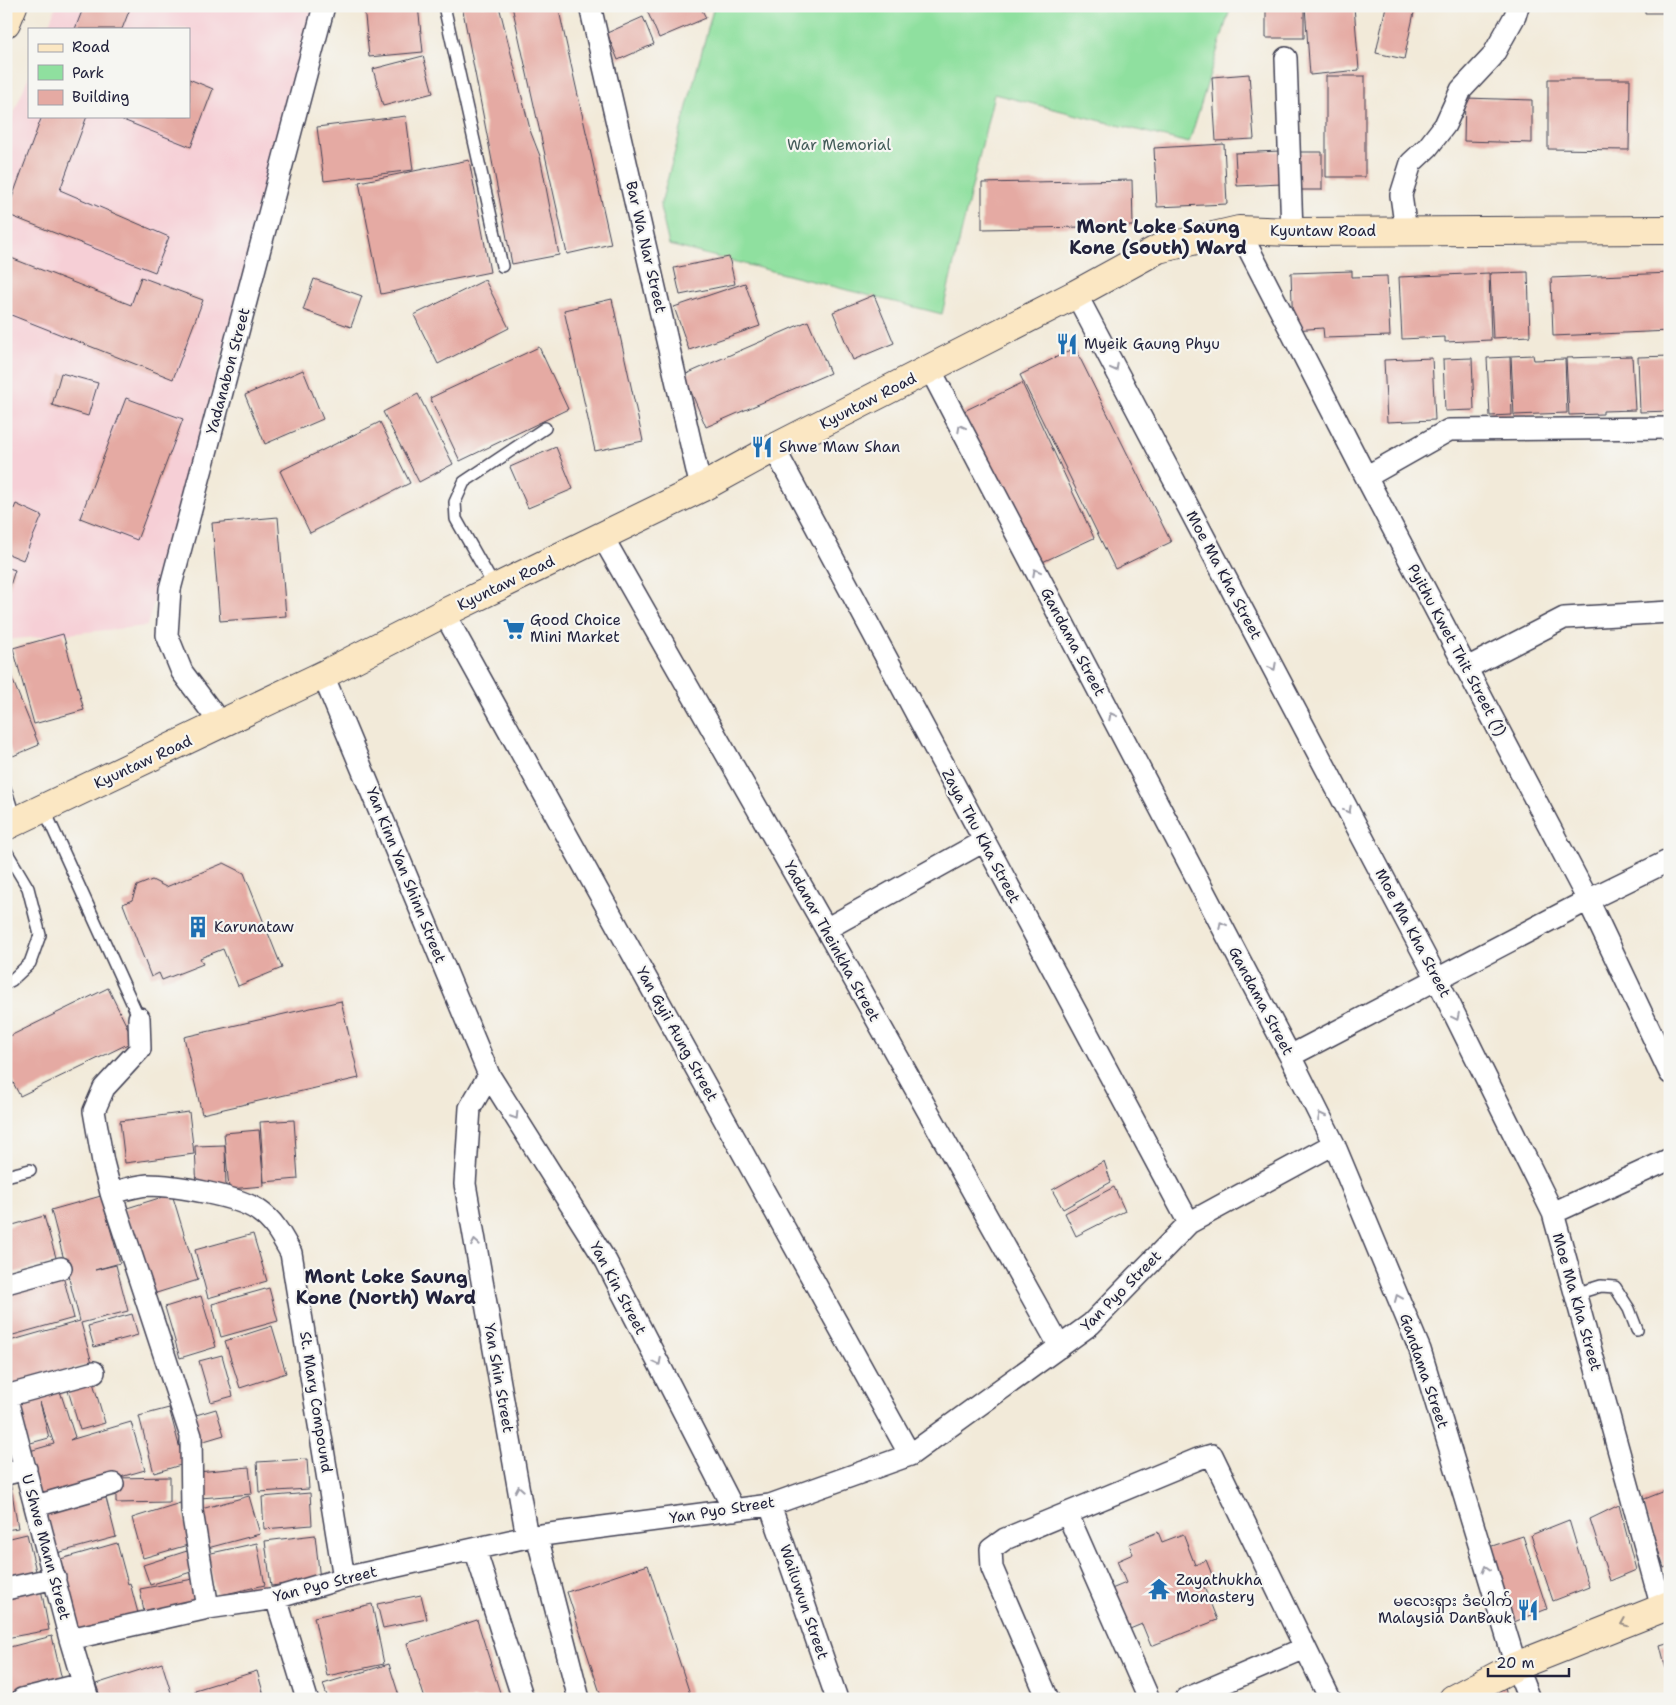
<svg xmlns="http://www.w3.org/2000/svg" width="1676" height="1705" font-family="'Shantell Sans','Noto Sans Myanmar',sans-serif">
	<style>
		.built { fill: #f6cfd6 }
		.green { fill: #8fe09f; stroke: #58816d }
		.building { fill: #e5aaa3 }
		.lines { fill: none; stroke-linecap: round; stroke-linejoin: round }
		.lane-casing { stroke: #414053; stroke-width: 14 }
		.street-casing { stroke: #414053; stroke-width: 24 }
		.secondary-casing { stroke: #414053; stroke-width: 30 }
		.lane { stroke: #fff; stroke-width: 11 }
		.street { stroke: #fff; stroke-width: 21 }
		.secondary { stroke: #fbe7c3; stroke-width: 28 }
		.oneway { stroke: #9c9ca7 }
		.oneway2 { stroke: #998e86 }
		.labels { text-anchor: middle; stroke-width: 4.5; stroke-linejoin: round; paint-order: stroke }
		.park-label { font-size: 15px; fill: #435b59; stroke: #f6f6f2 }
		.street-label { font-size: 15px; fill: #22223b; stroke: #f6f6f2 }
		.poi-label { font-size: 15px; fill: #22223b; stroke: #f6f6f2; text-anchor: start }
		.quarter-label { font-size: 18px; font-weight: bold; fill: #22223b; stroke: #f6f6f2 }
	</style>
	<rect width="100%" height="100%" fill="#f6f6f2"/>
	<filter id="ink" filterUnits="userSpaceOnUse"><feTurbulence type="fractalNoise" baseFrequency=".02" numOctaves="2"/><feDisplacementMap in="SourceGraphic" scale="10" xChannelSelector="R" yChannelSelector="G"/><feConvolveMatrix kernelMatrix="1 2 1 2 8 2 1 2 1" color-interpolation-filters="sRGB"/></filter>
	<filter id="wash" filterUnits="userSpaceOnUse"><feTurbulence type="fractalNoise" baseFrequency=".0096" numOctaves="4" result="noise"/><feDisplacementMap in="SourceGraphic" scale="20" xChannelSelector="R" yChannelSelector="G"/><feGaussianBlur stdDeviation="1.12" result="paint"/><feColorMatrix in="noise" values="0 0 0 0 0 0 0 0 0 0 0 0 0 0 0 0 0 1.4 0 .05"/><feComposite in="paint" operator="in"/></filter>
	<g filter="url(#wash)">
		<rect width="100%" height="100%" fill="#f2ead9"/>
		<path class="built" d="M56,6h263l-172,620 -141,14v-507l23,-58v41h160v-87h-142z"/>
		<path class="green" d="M714,6h517l-42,137 -195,-49 -52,220 -273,-69 -9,-38z"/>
		<g id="blocks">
			<path class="building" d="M84,6h47l-9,23h-47z
				M364,6h54l5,46 -54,5z
				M462,6h37l32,127 9,23 19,99 -47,9z
				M512,6h46l53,238 -44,10z
				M645,6h55l6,12 -47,20z
				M1266,6h38v32h-38z
				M1305,6h49l5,64 -49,5z
				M1386,6l29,2 -11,51 -28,-6z
				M1645,6h25v7h-25z
				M643,17l11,27 -36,16 -11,-27z
				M423,56l10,37 -50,13 -10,-37z
				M1249,74l5,65 -38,2 -4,-64z
				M1326,76h39v101h-39z
				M189,79l24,10 -22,58 -78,-31h76z
				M1548,79h82l-1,71 -81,-1z
				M1465,98l67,2v43l-68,-2z
				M42,116h45l-27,74 109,47 -14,35 -149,-58z
				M406,116l7,54 -89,11 -7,-54z
				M1224,144l3,60 -70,3 -3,-59z
				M1280,151l2,33 -45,2 -2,-33z
				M1295,152h27v38h-27z
				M469,160l21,112 -109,22 -22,-112z
				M1132,180l1,46 -151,3v-46z
				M6,256l125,49 10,-28 62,23 -30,79 -167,-66z
				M729,257l6,27 -55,11 -6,-27z
				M1352,271v6l35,-1 3,60 -66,2 -1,-10 -30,2 -2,-57z
				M1528,272l2,64 -37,2 -3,-65z
				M1489,273l2,67 -46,2v-5l-43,2 -3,-62z
				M1670,273v58l-117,5 -2,-58z
				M314,279l48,17 -11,31 -48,-17z
				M485,280l24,48 -71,36 -24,-49z
				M745,283l15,43 -71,24 -15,-43z
				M874,295l20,48 -41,17 -20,-48z
				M612,299l31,142 -48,10 -31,-141z
				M808,321l22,52 -124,54 -22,-52z
				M539,347l29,62 -108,52 -30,-63z
				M1075,348l96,194 -56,27 -95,-194z
				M1533,355l1,5 31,-1 2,54 -53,2 -3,-59z
				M1632,356l3,54 -32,1v3l-34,1 -3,-57z
				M1670,356v55l-30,1 -2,-55z
				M1510,357l2,58 -22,1 -3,-58z
				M1432,358l3,62 -48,2 -3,-62z
				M1472,358l2,52 -29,1 -2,-52z
				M303,370l20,49 -58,25 -20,-49z
				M61,373l37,10 -10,33 -36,-11z
				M1022,383l72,155 -60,28 -72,-154z
				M418,394l35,70 -34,18 -36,-70z
				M126,398l57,21 -46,121 -57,-22z
				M380,422l30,61 -100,50 -30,-62z
				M556,447l17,42 -45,19 -18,-41z
				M16,504l26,12 -19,44 -17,-7v-26z
				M278,517l8,99 -66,5 -8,-98z
				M6,567l9,3 -8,25h-1z
				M63,634l21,76 -50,14 -21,-76z
				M9,671l30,74 -26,11 -7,-16v-68z
				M224,863l20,10 38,95 -44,18 -15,-37 -23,9 3,6 -41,16 -3,-7 -8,4 -28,-73 9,-4 5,-14 15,-6 14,7z
				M108,988l26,53 -114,55 -14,-27v-31z
				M341,1001l18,77 -157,36 -18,-77z
				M189,1112l5,42 -69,9 -5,-42z
				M294,1120l4,59 -34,3 -4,-60z
				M259,1130l5,56 -35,3 -5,-56z
				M225,1145l1,45 -29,1 -2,-45z
				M1104,1161l7,21 -48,27 -11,-19z
				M1114,1187l11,24 -49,25 -11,-23z
				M172,1194l26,86 -48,15 -26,-86z
				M101,1196l19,67 -25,7 21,-5 12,46 -47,12 11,40 -81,24 -5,-16v-29l74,-21 -29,-111z
				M44,1216l13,45 -51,14v-48z
				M253,1234l14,47 -59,17 -13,-48z
				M63,1276l11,42 -68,19v-46z
				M269,1288l9,33 -57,16 -9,-33z
				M201,1296l15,51 -36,11 -15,-51z
				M132,1314l6,21 -44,12 -6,-21z
				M272,1326l14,47 -46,15 -15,-47z
				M222,1355l11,41 -22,6 -12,-41z
				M92,1379l13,44 -25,7 -13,-43z
				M59,1388l16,49 -5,3 61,-18 14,48 -105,30 -14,-48 28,-8 -14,-42 9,36 -22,6 -11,-43z
				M169,1408l15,56 -30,9 -15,-57z
				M216,1409l8,26 -30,9 -8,-26z
				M307,1459l2,30 -50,3 -2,-30z
				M249,1467l3,27 -52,4 -2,-26z
				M170,1477v25l-54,1v-25z
				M10,1481l8,47 -12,2v-48z
				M1670,1489v76l-6,3 -22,-68z
				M310,1493l2,32 -48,4 -2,-32z
				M105,1494l11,43 -59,16 -12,-43z
				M249,1496l11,38 -56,15 -10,-38z
				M180,1503l11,41 -48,14 -11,-40z
				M1619,1505l17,65 -26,11 -20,-62z
				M1569,1520l20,67 -36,14 -22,-66z
				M1158,1532l4,10 21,-8 12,31 11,-5 9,22 -11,5 13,33 -66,26 -9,-22 -17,7 -16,-41 17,-7 -9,-22 16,-7 -4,-10z
				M27,1534l10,41 -31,7v-43z
				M315,1535l5,45 -49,6 -6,-45z
				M1523,1536l24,73 -33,13 -25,-75z
				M117,1543l11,41 2,-1 9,34 -62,17 -20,-74z
				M257,1543l8,42 -48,11 -10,-42z
				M187,1551l7,20 -44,14 -7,-20z
				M648,1565l42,129 -14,5h-74l-35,-107z
				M193,1579l6,28 -54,11 -5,-29z
				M41,1589l8,41 -43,8v-43z
				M421,1595l6,24 -44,9 -6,-24z
				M372,1604l12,60 -57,12 -13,-59z
				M477,1620l25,79h-77l-18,-56z
				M52,1636l10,44 -55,14 -1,-46z
				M1670,1642v39h-1l-9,-36z
				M162,1663l11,36h-72l-5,-15z
				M389,1664l11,35h-72l-5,-15z
				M257,1671l8,28h-68l-2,-9z
				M1505,1685l2,14h-33z"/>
		</g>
	</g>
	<g filter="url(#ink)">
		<use href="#blocks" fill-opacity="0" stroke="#414053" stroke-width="1"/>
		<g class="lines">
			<g class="lane-casing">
				<path id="lane" d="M444,6l58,260
					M495,588l-39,-69 -1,-17 9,-20 81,-54
					M6,791l10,31
					M44,809l95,209
					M6,851l22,37 12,47 -10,28 -18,17 -6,3
					M6,1176l24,-6
					M1575,1294l26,-8 14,1 14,22 8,21"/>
			</g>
			<g class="street-casing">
				<path id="street" d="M590,6l111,482
					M1286,58l6,174
					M1239,230l127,247 222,423 82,173
					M1406,231l-5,-36 10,-32 17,-16 17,-22 16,-35 31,-33 23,-41 3,-10
					M1076,294l361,685 116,234 109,395
					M930,369l360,687 44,88 86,206 96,316 13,33
					M774,448l415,775
					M1366,477l83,-47 221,-2
					M602,536l224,393 234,418
					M444,613l466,842
					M1467,668l97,-50 106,-6
					M323,675l166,400 117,186 128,249
					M221,724l-39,-52 -15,-37 3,-46 154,-583
					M826,929l158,-88
					M139,1018l1,31 -36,39 -10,23 9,51 8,31 80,243 1,75 16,97
					M1290,1056l298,-156 82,-40
					M489,1075l-19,33 -5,76 62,353
					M111,1193c12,-3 25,-7 37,-8 26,0 91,11 111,26 16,11 23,26 32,42l53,325
					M1553,1213l117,-54
					M6,1283l55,-15
					M6,1396l64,243 18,60
					M6,1396l88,-24
					M6,1474l20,-5
					M770,1505l67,194
					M36,1506l77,-22
					M1067,1513l82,186
					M537,1536l42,163
					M475,1549l48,150
					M6,1589l49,-11
					M276,1598l31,101
					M70,1639l138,-31 68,-10 68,-20 183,-41 243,-32 140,-50 181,-131 98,-101 145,-79
					M22,1699l61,-15
					M1048,1699l-56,-131 -1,-19 14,-10 193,-80 14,-4 118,244
					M1186,1699l119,-51"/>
			</g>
			<g class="secondary-casing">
				<path id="secondary" d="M6,23l7,-17
					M6,826l317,-151 121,-62 257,-125 73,-40 302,-154 82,-45 81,-19 53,2 378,-2
					M1453,1699l63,-33 154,-61"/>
			</g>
			<use href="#lane" class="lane"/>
			<use href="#street" class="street"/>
			<use href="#secondary" class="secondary"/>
		</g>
		<defs><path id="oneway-chevron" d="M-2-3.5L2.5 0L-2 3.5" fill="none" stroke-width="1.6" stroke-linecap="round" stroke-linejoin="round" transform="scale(1.25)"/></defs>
		<g class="oneway">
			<use href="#oneway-chevron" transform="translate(1115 368) rotate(62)"/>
			<use href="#oneway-chevron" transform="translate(961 428) rotate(-118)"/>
			<use href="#oneway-chevron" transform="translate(1036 572) rotate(-118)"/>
			<use href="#oneway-chevron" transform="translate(1273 667) rotate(62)"/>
			<use href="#oneway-chevron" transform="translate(1112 716) rotate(-118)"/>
			<use href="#oneway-chevron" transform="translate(1348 810) rotate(62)"/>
			<use href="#oneway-chevron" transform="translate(1222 925) rotate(-118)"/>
			<use href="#oneway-chevron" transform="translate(1456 1017) rotate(64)"/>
			<use href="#oneway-chevron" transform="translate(515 1116) rotate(58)"/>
			<use href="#oneway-chevron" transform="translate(1321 1116) rotate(-117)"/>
			<use href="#oneway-chevron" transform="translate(475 1243) rotate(-100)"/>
			<use href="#oneway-chevron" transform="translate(1398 1298) rotate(-113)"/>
			<use href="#oneway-chevron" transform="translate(658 1362) rotate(63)"/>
			<use href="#oneway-chevron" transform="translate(519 1489) rotate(-100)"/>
			<use href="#oneway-chevron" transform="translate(1486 1569) rotate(-107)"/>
		</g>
		<use class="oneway2" href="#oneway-chevron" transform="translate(1624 1623) rotate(158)"/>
	</g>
	<defs>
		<g id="restaurant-bare" transform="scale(1.725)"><path d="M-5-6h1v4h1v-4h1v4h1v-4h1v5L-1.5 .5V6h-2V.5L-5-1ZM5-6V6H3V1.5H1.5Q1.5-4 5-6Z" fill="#1f6fb2" stroke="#f6f6f2" stroke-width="2.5" paint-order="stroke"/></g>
		<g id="supermarket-bare" transform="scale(1.725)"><path d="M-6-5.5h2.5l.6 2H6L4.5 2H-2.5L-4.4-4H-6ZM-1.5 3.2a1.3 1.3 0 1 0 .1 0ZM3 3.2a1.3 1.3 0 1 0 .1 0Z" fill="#1f6fb2" stroke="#f6f6f2" stroke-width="2.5" paint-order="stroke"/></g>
		<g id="building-bare" transform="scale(1.725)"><path d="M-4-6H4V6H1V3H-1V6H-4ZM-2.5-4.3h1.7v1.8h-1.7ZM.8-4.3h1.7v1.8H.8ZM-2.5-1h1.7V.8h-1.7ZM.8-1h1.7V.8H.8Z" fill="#1f6fb2" stroke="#f6f6f2" stroke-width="2.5" paint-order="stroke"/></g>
		<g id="temple-bare" transform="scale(1.725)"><path d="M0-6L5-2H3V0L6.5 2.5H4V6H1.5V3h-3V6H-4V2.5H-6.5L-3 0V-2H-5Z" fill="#1f6fb2" stroke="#f6f6f2" stroke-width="2.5" paint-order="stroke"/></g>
	</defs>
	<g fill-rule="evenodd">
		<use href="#restaurant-bare" x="1067" y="344"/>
		<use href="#restaurant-bare" x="762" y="447"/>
		<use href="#supermarket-bare" x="514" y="629"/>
		<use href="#building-bare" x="198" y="927"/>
		<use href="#temple-bare" x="1159" y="1589"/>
		<use href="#restaurant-bare" x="1528" y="1610"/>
	</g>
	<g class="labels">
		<g class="park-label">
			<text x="839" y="150">War Memorial</text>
		</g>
		<g class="street-label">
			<text x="1323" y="236">Kyuntaw Road</text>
			<text transform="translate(646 247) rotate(77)" y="5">Bar Wa Nar Street</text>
			<text transform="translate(228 371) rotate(-75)" y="5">Yadanabon Street</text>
			<text transform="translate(868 401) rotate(-27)" y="5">Kyuntaw Road</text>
			<text transform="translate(1224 575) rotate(62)" y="5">Moe Ma Kha Street</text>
			<text transform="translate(506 583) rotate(-26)" y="5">Kyuntaw Road</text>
			<text transform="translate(1073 642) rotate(62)" y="5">Gandama Street</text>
			<text transform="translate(1457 650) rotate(62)" y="5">Pyithu Kwet Thit Street (1)</text>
			<text transform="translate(143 762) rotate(-25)" y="5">Kyuntaw Road</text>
			<text transform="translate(981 836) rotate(62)" y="5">Zaya Thu Kha Street</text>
			<text transform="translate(406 875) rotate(68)" y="5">Yan Kinn Yan Shinn Street</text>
			<text transform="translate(1413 933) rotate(62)" y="5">Moe Ma Kha Street</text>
			<text transform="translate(832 941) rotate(61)" y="5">Yadanar Theinkha Street</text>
			<text transform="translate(1261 1001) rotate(62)" y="5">Gandama Street</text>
			<text transform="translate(677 1034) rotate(61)" y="5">Yan Gyii Aung Street</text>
			<text transform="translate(618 1288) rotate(62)" y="5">Yan Kin Street</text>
			<text transform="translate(1121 1291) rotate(-45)" y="5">Yan Pyo Street</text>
			<text transform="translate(1577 1302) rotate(74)" y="5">Moe Ma Kha Street</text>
			<text transform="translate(1424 1371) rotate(71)" y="5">Gandama Street</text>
			<text transform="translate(499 1378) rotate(80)" y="5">Yan Shin Street</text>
			<text transform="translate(316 1402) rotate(81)" y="5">St. Mary Compound</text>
			<text transform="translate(722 1510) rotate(-9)" y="5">Yan Pyo Street</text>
			<text transform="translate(46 1547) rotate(75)" y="5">U Shwe Mann Street</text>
			<text transform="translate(325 1584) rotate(-14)" y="5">Yan Pyo Street</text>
			<text transform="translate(804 1602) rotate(71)" y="5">Wailuwun Street</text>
		</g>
		<g class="poi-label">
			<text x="1084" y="349">Myeik Gaung Phyu</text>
			<text x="779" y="452">Shwe Maw Shan</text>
			<text x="530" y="625">Good Choice<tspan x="530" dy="17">Mini Market</tspan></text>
			<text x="214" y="932">Karunataw</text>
			<text x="1176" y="1585">Zayathukha<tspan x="1176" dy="17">Monastery</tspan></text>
			<text x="1512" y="1606" text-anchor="end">မလေးရှား ဒံပေါက်<tspan x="1512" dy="17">Malaysia DanBauk</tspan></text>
		</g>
		<g class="quarter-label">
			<text x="1158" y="233">Mont Loke Saung<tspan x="1158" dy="21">Kone (South) Ward</tspan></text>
			<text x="386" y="1283">Mont Loke Saung<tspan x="386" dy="21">Kone (North) Ward</tspan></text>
		</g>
	</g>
	<rect width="1676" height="1705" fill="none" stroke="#f6f6f2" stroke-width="25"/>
	<rect x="28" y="28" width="162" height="90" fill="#f6f6f2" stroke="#a1a1a9"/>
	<rect x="38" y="44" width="25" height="8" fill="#fbe7c3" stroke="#a1a1a9"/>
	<text x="72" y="52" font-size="15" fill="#22223b">Road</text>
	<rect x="38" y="65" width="25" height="15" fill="#8fe09f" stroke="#a1a1a9"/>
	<text x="72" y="78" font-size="15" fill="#22223b">Park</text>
	<rect x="38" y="90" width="25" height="15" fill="#e5aaa3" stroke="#a1a1a9"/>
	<text x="72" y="102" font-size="15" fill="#22223b">Building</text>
	<path d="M1488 1668v8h81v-8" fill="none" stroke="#22223b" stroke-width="2.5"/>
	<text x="1496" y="1668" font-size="15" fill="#22223b" stroke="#f6f6f2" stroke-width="4" paint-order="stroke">20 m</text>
</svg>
